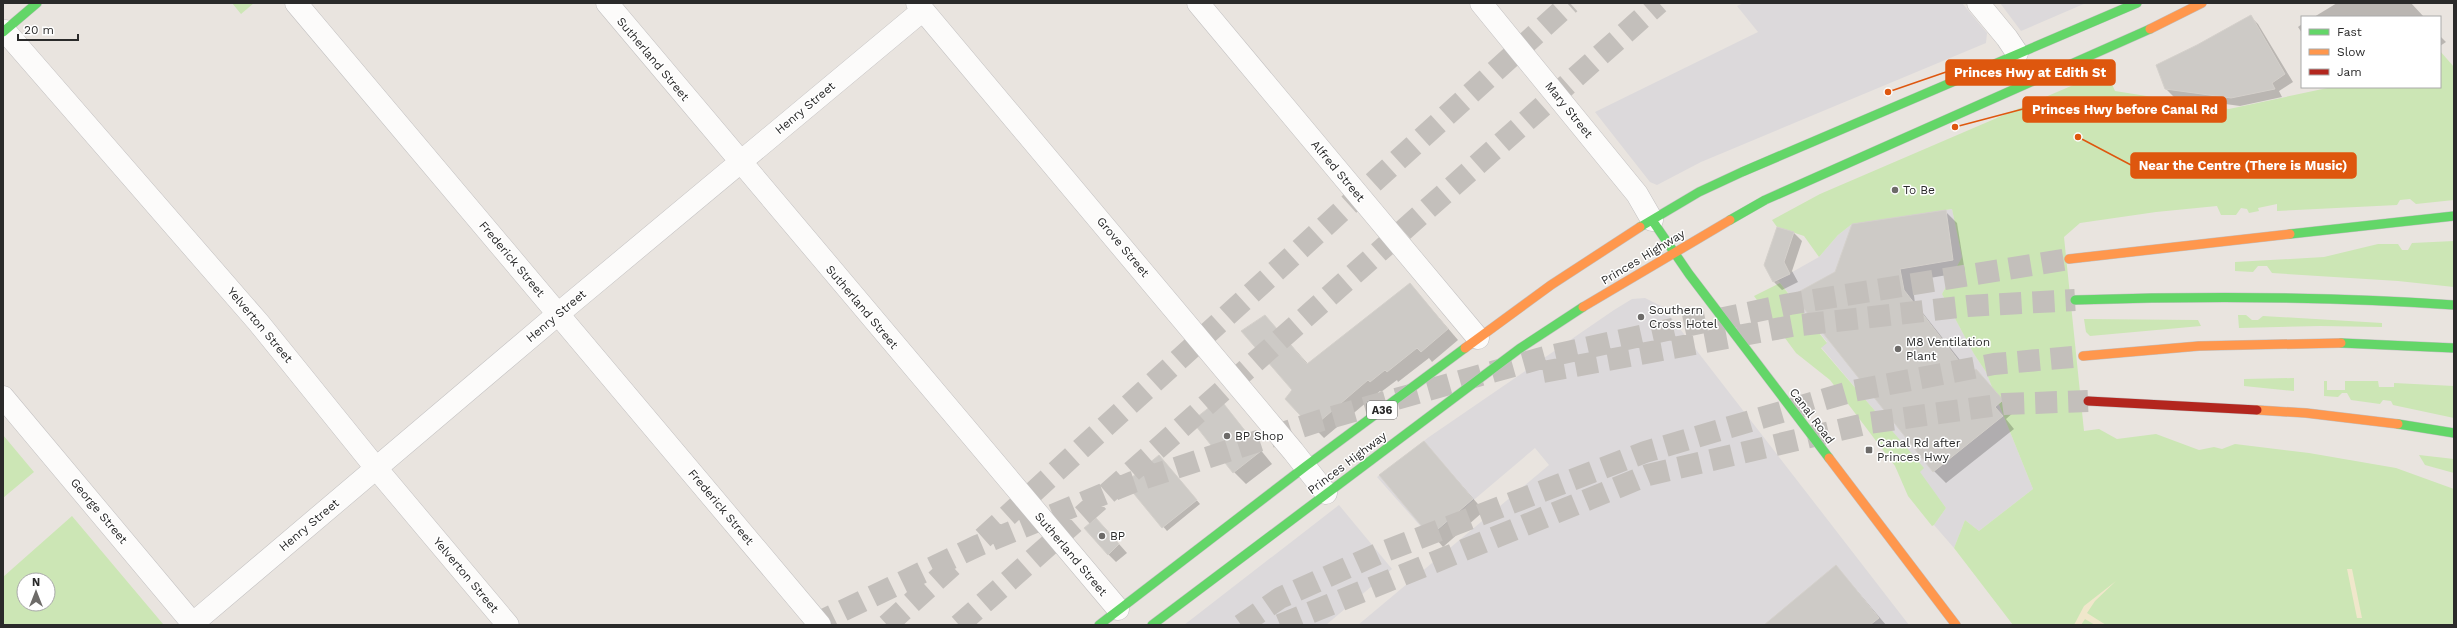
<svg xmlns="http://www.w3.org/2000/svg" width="2457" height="628" font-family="'Work Sans',sans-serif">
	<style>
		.industrial { fill: #dcd9db }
		.green { fill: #cce6b5; fill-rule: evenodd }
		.sand { fill: #f0e7cb }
		.shadow { fill: #0003 }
		.building { fill: #cdcac6; stroke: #d4d0cb }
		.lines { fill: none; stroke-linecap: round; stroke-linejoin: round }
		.highway-tunnel { stroke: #c3bfbb; stroke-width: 22; stroke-dasharray: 22 11; stroke-linecap: butt }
		.street-casing { stroke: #c2c0c1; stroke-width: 23 }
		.fast-casing { stroke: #c2c0c1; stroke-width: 10 }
		.slow-casing { stroke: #c2c0c1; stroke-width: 10 }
		.jam-casing { stroke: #c2c0c1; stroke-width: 10 }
		.street { stroke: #fcfbfa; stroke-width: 22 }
		.fast { stroke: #63d668; stroke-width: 9 }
		.slow { stroke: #ff974d; stroke-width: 9 }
		.jam { stroke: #b3261e; stroke-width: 9 }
		.poi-dot { fill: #6d6b69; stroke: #fff; stroke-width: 1.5 }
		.labels { text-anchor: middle; stroke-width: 3; stroke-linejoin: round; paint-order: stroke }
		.shield { fill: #fff; stroke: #6a6a6a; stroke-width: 1 }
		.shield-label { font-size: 11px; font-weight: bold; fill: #2a2a2a }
		.street-label { font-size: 12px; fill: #2a2a2a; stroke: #fff }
		.poi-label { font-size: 12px; fill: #2a2a2a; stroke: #fff; text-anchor: start }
		.leader { fill: none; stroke: #de570e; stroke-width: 1.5 }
		.callout-dot { fill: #de570e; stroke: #fff; stroke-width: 1.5 }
		.callout { fill: #de570e; stroke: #de570e; stroke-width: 1.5 }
		.callout-label { font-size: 13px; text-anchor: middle; font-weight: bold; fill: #fff }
	</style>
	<rect width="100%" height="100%" fill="#e9e4df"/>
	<path class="industrial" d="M1744,3h218l25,30 -1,10 -285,119 -44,23 -7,-3 -55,-70 163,-80 -21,-26z
		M2000,3h86l-65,28z
		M1952,209l10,48 -20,37 32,60 12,18 47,117 -54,42 -14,-11 -11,28 -20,-23 12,-17 -27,-36 4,-4 -102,-121 6,-5 -49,-62 41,-23 19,-22 14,-11z
		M1645,298l18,9 246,318h-551l191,-160 -14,-17 -105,89 -53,-60 52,-40 185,-127 18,-11z
		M1339,505l53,64 -66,56h-142z"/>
	<path class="green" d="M232,3h22l-13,11z
		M2440,51l14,16v133l-38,4 -6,-5 -10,1 -3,5 -120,6v-7l-19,4 1,3 -10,2 -2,-4 -6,-1 -5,7h-15l-4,-9 -61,6 -76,11 -16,14 20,194 15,-2 18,10 39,-5 43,16 15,-3 8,2 13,-5 74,9 87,15 58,21v136h-441l-59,-77 11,-28 14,11 54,-42 -47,-117 -12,-18 -32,-60 20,-37 -10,-48 -100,15 -14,11 -19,22 -15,-21 -27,-9 -5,-7 48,-26 286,-123 9,20 114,18 103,-22h108z
		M2454,241v46l-56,-6 -126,-8 -5,-7h-9l-5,6 -18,-1v-9l89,-5 54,-13h20l4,6h6l4,-7z
		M1780,283l47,60 -6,5 103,120 -4,4 26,36 -12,17 -2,1 -24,-30 -13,-30 -65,-86 -34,-27 -42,-57z
		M2238,315h8l6,5h6l5,-4 119,7v4l-62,-1 -81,2z
		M2084,319l114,1 3,6 -111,10 -4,-4z
		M2294,378v13l-50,-5v-7z
		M2324,381h3v9h18v-9h33l1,6h15v-4l60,3v32l-61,-13 -2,-4 -8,-1 -3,4 -29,-4 -4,-7h-5l-4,4 -14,-1z
		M3,435l31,37 -31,26z
		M2419,455l35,4v14l-29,-8z
		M72,516l91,108 -2,1h-158v-48zM24,580h24v24h-24z"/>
	<path class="sand" d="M2347,569h5l10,49h-5z
		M2116,581l-21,20 -8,12 19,12h-11l-10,-6 -4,6h-7l10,-19z"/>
	<path class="shadow" d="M2337,3h74l13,14h-110z
		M2250,16l8,8 35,58 -14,9 3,6 -42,9 -66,-9 -9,-9 33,-42z
		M2302,24v9l-4,-6z
		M2440,36l6,6 -6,4z
		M1945,211l12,12 8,49 -53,9 3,22 56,71 5,-4 38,42 -8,7 8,10 -68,54 -12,-12 -140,-176z
		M1777,228l17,5 8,8 -10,30 6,11 -16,8 -8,-8 -9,-17z
		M1410,284l48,56 -26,22 -3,-4 -31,24 -1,-2 -16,12 -1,-1 -56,47 -38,-39 7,-9 -28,-74 43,48z
		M1220,400l52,64 -26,20 -12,-12z
		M1424,442l60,69 -41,36 -62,-72z
		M1163,460l37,44 -33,27 -41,-48z
		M1104,527l23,26 -11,9 -8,-8z
		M1836,566l50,59h-121z"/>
	<path class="building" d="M2251,15l34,59 -13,9 3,6 -44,9 -66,-9 -9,-24 41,-20z
		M1946,210l7,50 -53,9 4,21 65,84 7,-5 27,31 -8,7 8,9 -70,56 -140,-177 42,-23 17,-48z
		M1777,227l17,5 -10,30 6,12 -17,8 -9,-17z
		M1410,283l38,46 -27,23 -4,-4 -30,24 -2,-2 -15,12 -2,-2 -56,48 -27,-29 7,-9 -51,-59 24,-16 42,49z
		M1220,399l41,52 -28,22 -41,-52z
		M1424,441l49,58 -43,37 -51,-61z
		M1159,455l38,45 -35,28 -37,-45z
		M1096,518l23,26 -11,11 -24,-27z
		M1836,565l43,53 -9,7h-106z"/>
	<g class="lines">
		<path class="highway-tunnel" d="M1543,372l249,-46 176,-20 107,-6
			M983,538l587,-535
			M813,625l164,-79 156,-64 189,-62 223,-63 136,-30 109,-23 279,-45
			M887,625l66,-60
			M959,625l700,-622
			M1241,625l39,-27 100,-45 265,-101 208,-61 141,-27 89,-8
			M1280,625l368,-150 221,-52 135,-19 84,-3"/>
		<g class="street-casing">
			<path id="street" d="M296,3l524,622
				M607,3l511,606
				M917,3l376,448 33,42
				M1198,3l280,335
				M1481,3l156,191 15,26
				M1978,3l29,35 10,15
				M5,31l253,291 118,146 132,157
				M3,397l191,228
				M191,625l367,-311 365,-304"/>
		</g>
		<g class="fast-casing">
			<path id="fast" d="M3,32l34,-29
				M1652,220l37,54 140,184
				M1730,220l35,-20 385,-171
				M1640,227l59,-35 43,-20 395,-169
				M2290,234l164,-18
				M2075,300c127,-4 253,-4 379,5
				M2341,343l113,5
				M2398,424l56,9
				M1099,625l207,-159 159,-118
				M1152,625l367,-276 64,-42"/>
		</g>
		<g class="slow-casing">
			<path id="slow" d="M2150,29l52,-26
				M2069,259l221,-25
				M1583,307l147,-87
				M1465,348l86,-63 89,-58
				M2083,356l116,-10 142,-3
				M2257,410l49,3 92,11
				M1829,458l127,167"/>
		</g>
		<g class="jam-casing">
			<path id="jam" d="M2088,401l169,9"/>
		</g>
		<use href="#street" class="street"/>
		<use href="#fast" class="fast"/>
		<use href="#slow" class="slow"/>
		<use href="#jam" class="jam"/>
	</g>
	<g class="poi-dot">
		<circle cx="1895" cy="190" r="4"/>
		<circle cx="1641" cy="317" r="4"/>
		<circle cx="1898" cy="349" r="4"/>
		<circle cx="1227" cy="436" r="4"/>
		<rect x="1865" y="446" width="8" height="8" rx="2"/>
		<circle cx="1102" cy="536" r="4"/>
	</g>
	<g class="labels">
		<rect class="shield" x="1367" y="401" width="30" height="18" rx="3"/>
		<g class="shield-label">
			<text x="1382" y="414">A36</text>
		</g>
		<g class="street-label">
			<text transform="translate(653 59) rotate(50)" y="4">Sutherland Street</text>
			<text transform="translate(805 108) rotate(-40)" y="4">Henry Street</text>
			<text transform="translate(1569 110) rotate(51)" y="4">Mary Street</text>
			<text transform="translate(1338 171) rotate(50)" y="4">Alfred Street</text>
			<text transform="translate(1123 247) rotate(50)" y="4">Grove Street</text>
			<text transform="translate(1643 257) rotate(-31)" y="4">Princes Highway</text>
			<text transform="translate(512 259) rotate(50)" y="4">Frederick Street</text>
			<text transform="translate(862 307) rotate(50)" y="4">Sutherland Street</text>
			<text transform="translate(556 316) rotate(-40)" y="4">Henry Street</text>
			<text transform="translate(260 325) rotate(50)" y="4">Yelverton Street</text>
			<text transform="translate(1812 416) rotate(53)" y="4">Canal Road</text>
			<text transform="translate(1347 463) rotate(-37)" y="4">Princes Highway</text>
			<text transform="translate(721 507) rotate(50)" y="4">Frederick Street</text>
			<text transform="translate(99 511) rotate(50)" y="4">George Street</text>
			<text transform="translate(309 525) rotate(-40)" y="4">Henry Street</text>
			<text transform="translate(1071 554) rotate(50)" y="4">Sutherland Street</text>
			<text transform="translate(466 575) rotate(50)" y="4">Yelverton Street</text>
		</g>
		<g class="poi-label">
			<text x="1903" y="194">To Be</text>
			<text x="1649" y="314">Southern<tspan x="1649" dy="14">Cross Hotel</tspan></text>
			<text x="1906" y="346">M8 Ventilation<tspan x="1906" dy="14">Plant</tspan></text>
			<text x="1235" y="440">BP Shop</text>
			<text x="1877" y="447">Canal Rd after<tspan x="1877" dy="14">Princes Hwy</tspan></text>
			<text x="1110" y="540">BP</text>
		</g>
	</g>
	<path class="leader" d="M1888 92L1946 72M1955 127L2023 109M2078 137L2131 165"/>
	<g class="callout-dot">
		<circle cx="1888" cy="92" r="4"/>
		<circle cx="1955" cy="127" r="4"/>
		<circle cx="2078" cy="137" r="4"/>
	</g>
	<g class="callout">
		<rect x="1946" y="60" width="169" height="25" rx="4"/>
		<rect x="2023" y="97" width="203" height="25" rx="4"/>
		<rect x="2131" y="153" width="225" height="25" rx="4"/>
	</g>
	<g class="callout-label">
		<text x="2030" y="77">Princes Hwy at Edith St</text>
		<text x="2125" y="114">Princes Hwy before Canal Rd</text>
		<text x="2243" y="170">Near the Centre (There is Music)</text>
	</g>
	<rect width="2457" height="628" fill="none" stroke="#2a2a2a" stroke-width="8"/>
	<rect x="2301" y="16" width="140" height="72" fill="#ffffff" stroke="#aaaaaa"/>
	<rect x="2309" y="29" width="20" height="6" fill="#63d668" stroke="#aaaaaa"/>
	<text x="2337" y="36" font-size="12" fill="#2a2a2a">Fast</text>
	<rect x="2309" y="49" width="20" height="6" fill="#ff974d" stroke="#aaaaaa"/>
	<text x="2337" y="56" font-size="12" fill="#2a2a2a">Slow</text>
	<rect x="2309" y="69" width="20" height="6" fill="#b3261e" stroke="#aaaaaa"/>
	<text x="2337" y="76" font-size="12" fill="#2a2a2a">Jam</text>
	<g transform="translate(36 592)"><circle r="19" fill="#ffffff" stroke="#aaaaaa"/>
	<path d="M0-3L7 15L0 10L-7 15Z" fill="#6d6b69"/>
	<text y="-6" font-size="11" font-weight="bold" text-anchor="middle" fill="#2a2a2a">N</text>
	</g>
	<path d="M18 34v6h60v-6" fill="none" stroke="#2a2a2a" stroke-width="2"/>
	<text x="24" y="34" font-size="12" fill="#2a2a2a" stroke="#ffffff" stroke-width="3" paint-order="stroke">20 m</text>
</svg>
